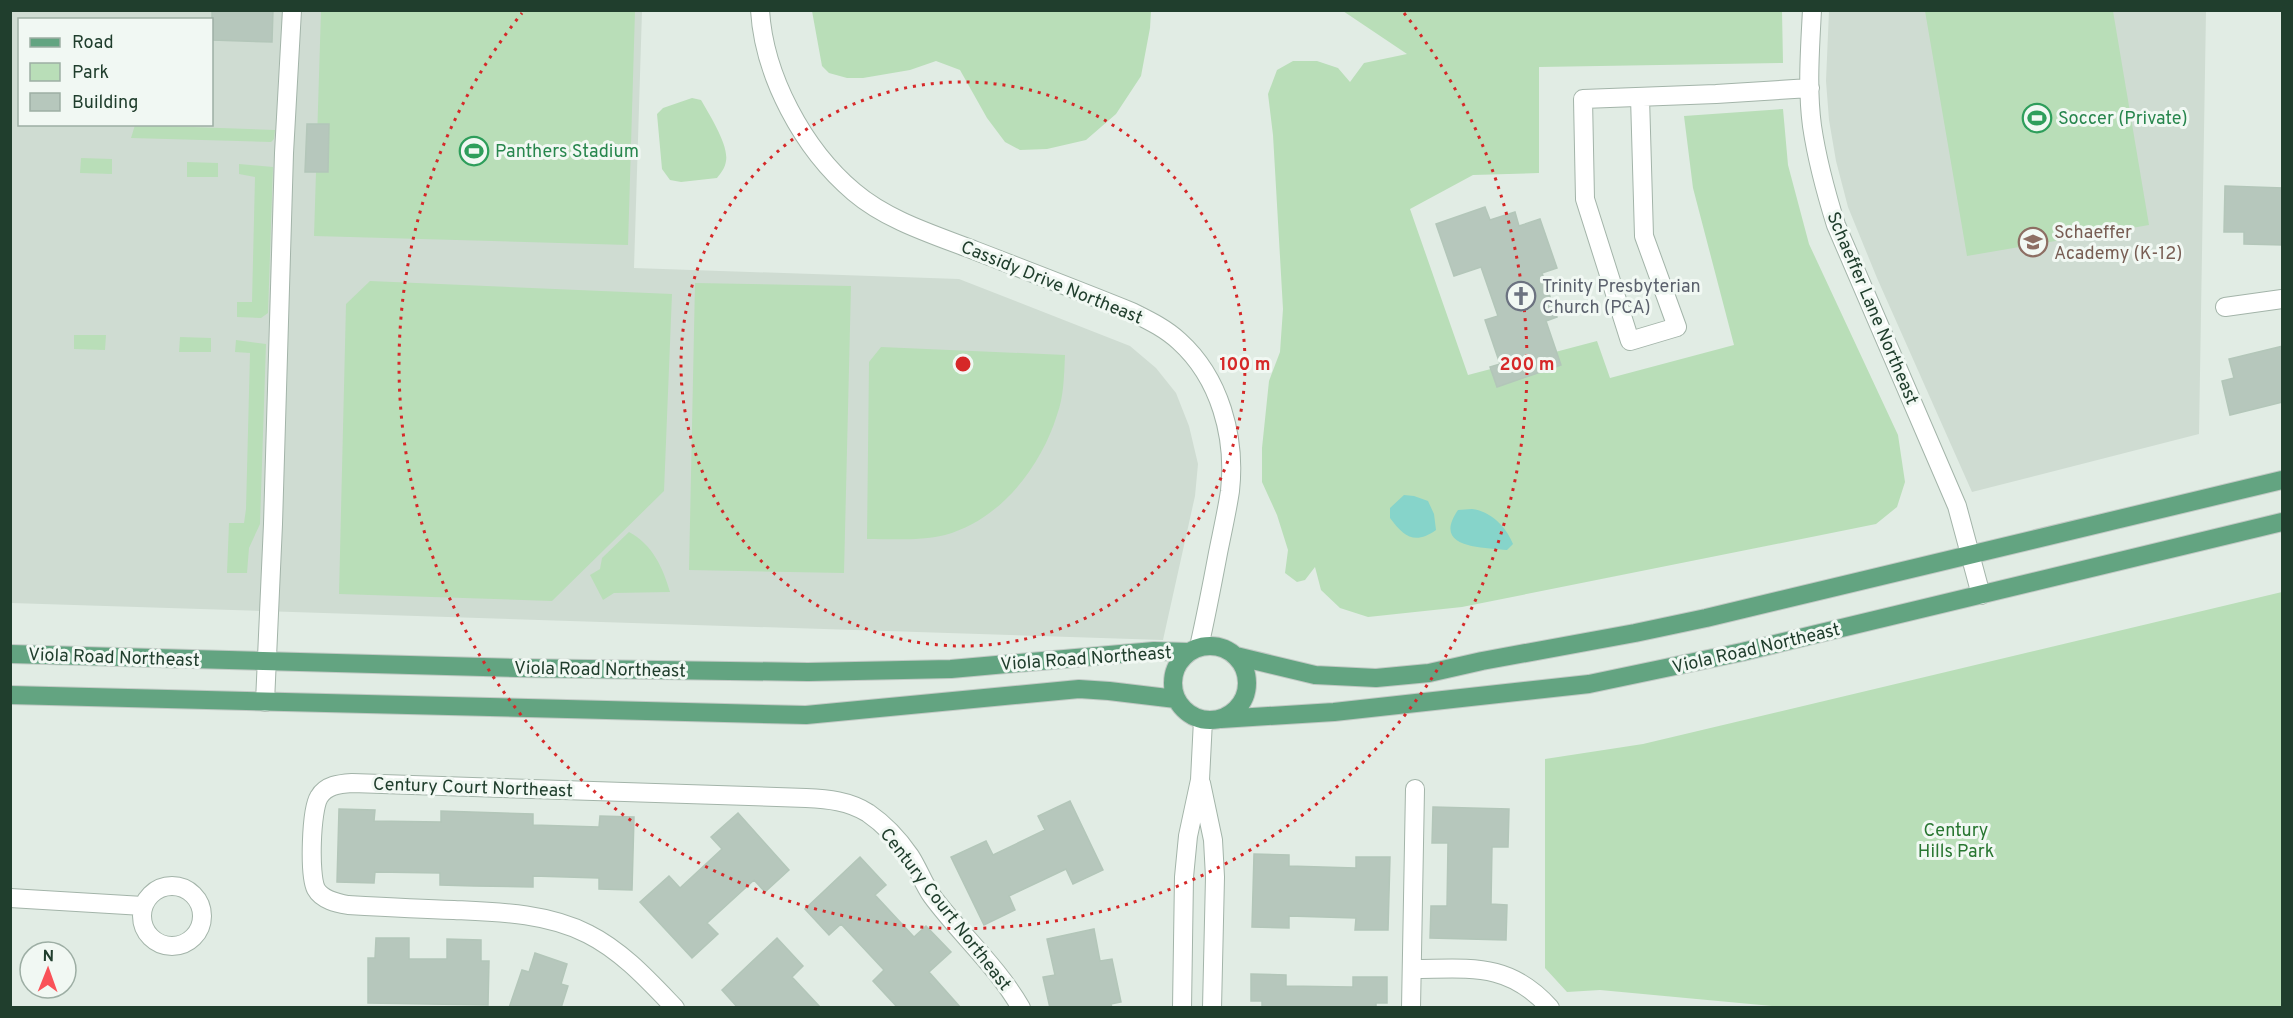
<svg xmlns="http://www.w3.org/2000/svg" width="2293" height="1018" font-family="Overpass,sans-serif">
	<style>
		.built { fill: #cfdcd2; fill-rule: evenodd }
		.green { fill: #b9deb8 }
		.water { fill: #86d4ca }
		.building { fill: #b6c7bc; stroke: #b3c6b9; stroke-width: 1.5 }
		.lines { fill: none; stroke-linecap: round; stroke-linejoin: round }
		.minor-casing { stroke: #a3b4a9; stroke-width: 20 }
		.major-casing { stroke: #c1c9c4; stroke-width: 20 }
		.minor { stroke: #fff; stroke-width: 18 }
		.major { stroke: #63a481; stroke-width: 18 }
		.ring { fill: none; stroke: #d62828; stroke-width: 3; stroke-dasharray: 3 6 }
		.labels { text-anchor: middle; stroke-width: 6; stroke-linejoin: round; paint-order: stroke }
		.leisure-label { font-size: 18px; fill: #27864d; stroke: #f1f8f3; text-anchor: start }
		.education-label { font-size: 18px; fill: #785e54; stroke: #f1f8f3; text-anchor: start }
		.street-label { font-size: 18px; fill: #203e2d; stroke: #f1f8f3 }
		.worship-label { font-size: 18px; fill: #5b616d; stroke: #f1f8f3; text-anchor: start }
		.park-label { font-size: 18px; fill: #287631; stroke: #f1f8f3 }
		.centre { fill: #d62828; stroke: #f1f8f3; stroke-width: 3 }
		.ring-label { font-size: 18px; text-anchor: middle; font-weight: bold; fill: #d62828; stroke: #f1f8f3; stroke-width: 6; stroke-linejoin: round; paint-order: stroke }
	</style>
	<rect width="100%" height="100%" fill="#e1ece4"/>
	<path class="built" d="M11,11h631l-8,257 325,11 171,67 26,22 20,25 13,33 9,38 -3,32 -32,144 -1152,-37zM20,20h192v104h-192z
		M1829,11h377l-7,423 -227,58 -95,-214 -29,-71 -12,-46 -7,-41 -3,-39z"/>
	<path class="green" d="M321,11h314l-7,234 -314,-9z
		M812,11l339,-1v1l-1,17 -9,48 -25,38 -30,26 -39,9 -27,1 -15,-8 -18,-24 -27,-48 -24,-9 -26,9 -47,8h-16l-18,-5 -7,-7z
		M1343,11h439l1,52 -244,4v106l-66,2 -63,34 58,166 129,-34 13,37 124,-33 -41,-157 -9,-72 99,-7 5,56 21,79 89,191 7,47 -8,25 -21,17 -414,83 -94,10 -28,-9 -19,-18 -6,-23 -10,13 -8,2 -12,-9 3,-23 -11,-35 -15,-33v-34l7,-67 11,-29 3,-43 -10,-174 -5,-41 9,-24 16,-9h24l21,7 12,14 14,-19 43,-9z
		M1925,11h188l36,214 -182,31z
		M692,98l9,2c8,14 28,45 25,61 -1,7 -5,12 -9,17l-36,4 -11,-2 -8,-11 -5,-55 6,-6z
		M135,125l140,5 -1,9 -3,3 -140,-4z
		M81,158l31,1v15l-32,-1z
		M187,162l31,1v14h-31z
		M239,164l34,3 -5,146 -7,5 -24,-1v-15h15l3,-125 -16,-3z
		M370,281l302,13 -8,197 -112,110 -213,-7 7,-290z
		M695,283l156,3 -7,287 -155,-3z
		M74,335h32l-1,15 -31,-1z
		M180,337l31,1v14h-32z
		M236,340l30,4 -6,180 -11,24 -2,25h-20l2,-50h15l2,-14 4,-156 -15,-1z
		M881,347l184,8c-1,20 -1,41 -8,60 -16,52 -57,105 -112,120 -25,6 -53,4 -78,4l2,-177z
		M629,532c24,13 34,36 41,60l-56,1 -11,7 -13,-25 10,-6 2,-11z
		M2282,592v415l-488,1 -194,-18 -33,2 -22,-24v-209l98,-15z"/>
	<path class="water" d="M1404,495l10,1 14,5 6,13 2,16c-21,15 -32,7 -46,-12v-10z
		M1472,509c18,2 34,17 41,35l-6,6c-24,-3 -76,-1 -49,-40z"/>
	<path class="building" d="M212,10h61l-1,32 -60,-2z
		M307,124h22l-1,48h-23z
		M2225,186l58,2v57l-39,-1v-12h-20z
		M1485,207l5,13 25,-8 4,14 21,-7 17,49 -15,5 15,44 -11,4 15,44 -64,22 -7,-20 10,-3 -15,-44 13,-4 -17,-49 -27,9 -18,-52z
		M2283,346v56l-53,13 -8,-34 12,-3 -5,-19z
		M1070,801l33,69 -30,14 -7,-15 -57,27 6,14 -31,15 -33,-68 35,-16 7,14 52,-25 -7,-14z
		M1433,807l76,2 -1,38h-16l-1,57 16,1 -1,35 -76,-2 1,-32h16l1,-63h-16z
		M339,809l36,1 -1,11 67,1v-11l92,3v11l66,2 1,-11 34,1 -2,73 -33,-1v-11l-66,-2v11l-59,-1 -34,-1v-12l-65,-1 -1,11 -37,-1z
		M738,813l51,57 -24,22 -11,-12 -47,43 11,11 -26,24 -52,-56 29,-26 11,12 42,-39 -11,-12z
		M1254,854l35,1v11l67,2v-11h34l-2,73h-33l1,-12 -67,-2v12l-37,-1z
		M860,857l26,28 -11,10 39,42 12,-11 25,26 -22,20 32,36h-63l-25,-27 11,-11 -43,-46 -12,11 -24,-26z
		M1094,929l6,32 12,-2 9,43 -10,2 1,4h-62l-7,-31 12,-2 -8,-36z
		M376,938h33v21h38v-20l34,1v21h8l-1,44 -120,-2v-45h7z
		M777,938l26,28 -11,11 29,31h-83l-16,-18z
		M535,953l32,11 -6,20 7,2 -7,22h-52l13,-38 7,2z
		M1251,974l35,1v11l67,1v-10h34v26h-11v5h-114v-7h-11z"/>
	<g class="lines">
		<g class="minor-casing">
			<path id="minor" d="M760,10c4,66 43,139 94,182 34,29 81,43 122,59 52,20 104,40 156,61 16,8 33,16 47,29 41,37 57,96 51,150 -3,20 -8,42 -12,62 -6,32 -12,63 -19,94
				M1812,10c-2,38 -5,79 0,116 5,34 14,67 24,99l121,281 24,89
				M1640,97l4,139 33,91 -47,14 -45,-142 -2,-100 133,-5 94,-6
				M2225,307l57,-8
				M265,702l8,-178 11,-371 8,-143
				M1201,783l12,57 2,37 -3,131
				M142 916a30 30 0 1 1 60 0a30 30 0 1 1-60 0Z
				M10,898l133,8
				M1412,969c57,0 96,-8 138,39
				M675,1008c-26,-27 -53,-57 -87,-74 -41,-21 -90,-22 -134,-24 -36,-1 -71,-3 -106,-5 -11,-2 -26,-5 -32,-16 -7,-14 -5,-79 3,-92 7,-12 20,-13 33,-14l454,15c22,1 43,3 62,15 16,11 31,27 42,43 8,12 13,27 22,40 28,38 65,70 89,112
				M1182,1008l2,-131 4,-41 12,-56 3,-60
				M1411,1008l4,-219"/>
		</g>
		<g class="major-casing">
			<path id="major" d="M1173 683a37 37 0 1 1 74 0a37 37 0 1 1-74 0Z
				M10,654l507,14 291,4 143,-3 203,-18 35,1
				M1236,656l79,19 61,3 53,-5 53,-12 153,-28 71,-15 576,-138
				M10,695l796,20 273,-26 30,2 67,8
				M1221,719l113,-7 255,-28 153,-32 540,-130"/>
		</g>
		<use href="#minor" class="minor"/>
		<use href="#major" class="major"/>
	</g>
	<g class="ring">
		<circle cx="963" cy="364" r="282"/>
		<path d="M1404 13A564 564 0 1 1 522 13"/>
	</g>
	<defs>
		<g id="stadium-ring" transform="scale(1.5)"><circle r="9.5" fill="#f1f8f3" stroke="#2e9e5b" stroke-width="1.5"/><path d="M0-5a6.5 5 0 1 0 0 10a6.5 5 0 1 0 0-10ZM-3.5-1.8h7v3.6h-7Z" fill="#2e9e5b"/></g>
		<g id="school-ring" transform="scale(1.5)"><circle r="9.5" fill="#f1f8f3" stroke="#8d6e63" stroke-width="1.5"/><path d="M0-5L7-2L0 1L-7-2ZM-4 1L0 2.5L4 1V4Q0 6-4 4Z" fill="#8d6e63"/></g>
		<g id="church-ring" transform="scale(1.5)"><circle r="9.5" fill="#f1f8f3" stroke="#6b7280" stroke-width="1.5"/><path d="M-1.2-6h2.4v3.5h3.3v2.4h-3.3V6h-2.4V-.1h-3.3v-2.4h3.3Z" fill="#6b7280"/></g>
	</defs>
	<g fill-rule="evenodd">
		<use href="#stadium-ring" x="2037" y="118"/>
		<use href="#stadium-ring" x="474" y="151"/>
		<use href="#school-ring" x="2033" y="242"/>
		<use href="#church-ring" x="1521" y="296"/>
	</g>
	<g class="labels">
		<g class="leisure-label">
			<text x="2058" y="124">Soccer (Private)</text>
			<text x="495" y="157">Panthers Stadium</text>
		</g>
		<g class="education-label">
			<text x="2054" y="238">Schaeffer<tspan x="2054" dy="21">Academy (K-12)</tspan></text>
		</g>
		<g class="street-label">
			<text transform="translate(1052 282) rotate(22)" y="6">Cassidy Drive Northeast</text>
			<text transform="translate(1873 308) rotate(67)" y="6">Schaeffer Lane Northeast</text>
			<text transform="translate(1756 648) rotate(-13)" y="6">Viola Road Northeast</text>
			<text transform="translate(114 657) rotate(2)" y="6">Viola Road Northeast</text>
			<text transform="translate(1086 658) rotate(-4)" y="6">Viola Road Northeast</text>
			<text transform="translate(600 669) rotate(1)" y="6">Viola Road Northeast</text>
			<text transform="translate(473 787) rotate(2)" y="6">Century Court Northeast</text>
			<text transform="translate(946 909) rotate(52)" y="6">Century Court Northeast</text>
		</g>
		<g class="worship-label">
			<text x="1542" y="292">Trinity Presbyterian<tspan x="1542" dy="21">Church (PCA)</tspan></text>
		</g>
		<g class="park-label">
			<text x="1956" y="836">Century<tspan x="1956" dy="21">Hills Park</tspan></text>
		</g>
	</g>
	<circle cx="963" cy="364" r="9" class="centre"/>
	<g class="ring-label">
		<text x="1245" y="370">100 m</text>
		<text x="1527" y="370">200 m</text>
	</g>
	<rect width="2293" height="1018" fill="none" stroke="#203e2d" stroke-width="24"/>
	<rect x="18" y="18" width="195" height="108" fill="#f1f8f3" stroke="#9daea4" stroke-width="1.5"/>
	<rect x="30" y="38" width="30" height="9" fill="#63a481" stroke="#9daea4" stroke-width="1.5"/>
	<text x="72" y="48" font-size="18" fill="#203e2d">Road</text>
	<rect x="30" y="63" width="30" height="18" fill="#b9deb8" stroke="#9daea4" stroke-width="1.5"/>
	<text x="72" y="78" font-size="18" fill="#203e2d">Park</text>
	<rect x="30" y="93" width="30" height="18" fill="#b6c7bc" stroke="#9daea4" stroke-width="1.5"/>
	<text x="72" y="108" font-size="18" fill="#203e2d">Building</text>
	<g transform="translate(48 970) rotate(1)"><circle r="28" fill="#f1f8f3" stroke="#9daea4" stroke-width="1.5"/>
	<path d="M0-4.5L10 22L0 15L-10 22Z" fill="#f95258"/>
	<text y="-9" font-size="16" font-weight="bold" text-anchor="middle" fill="#203e2d">N</text>
	</g>
</svg>
